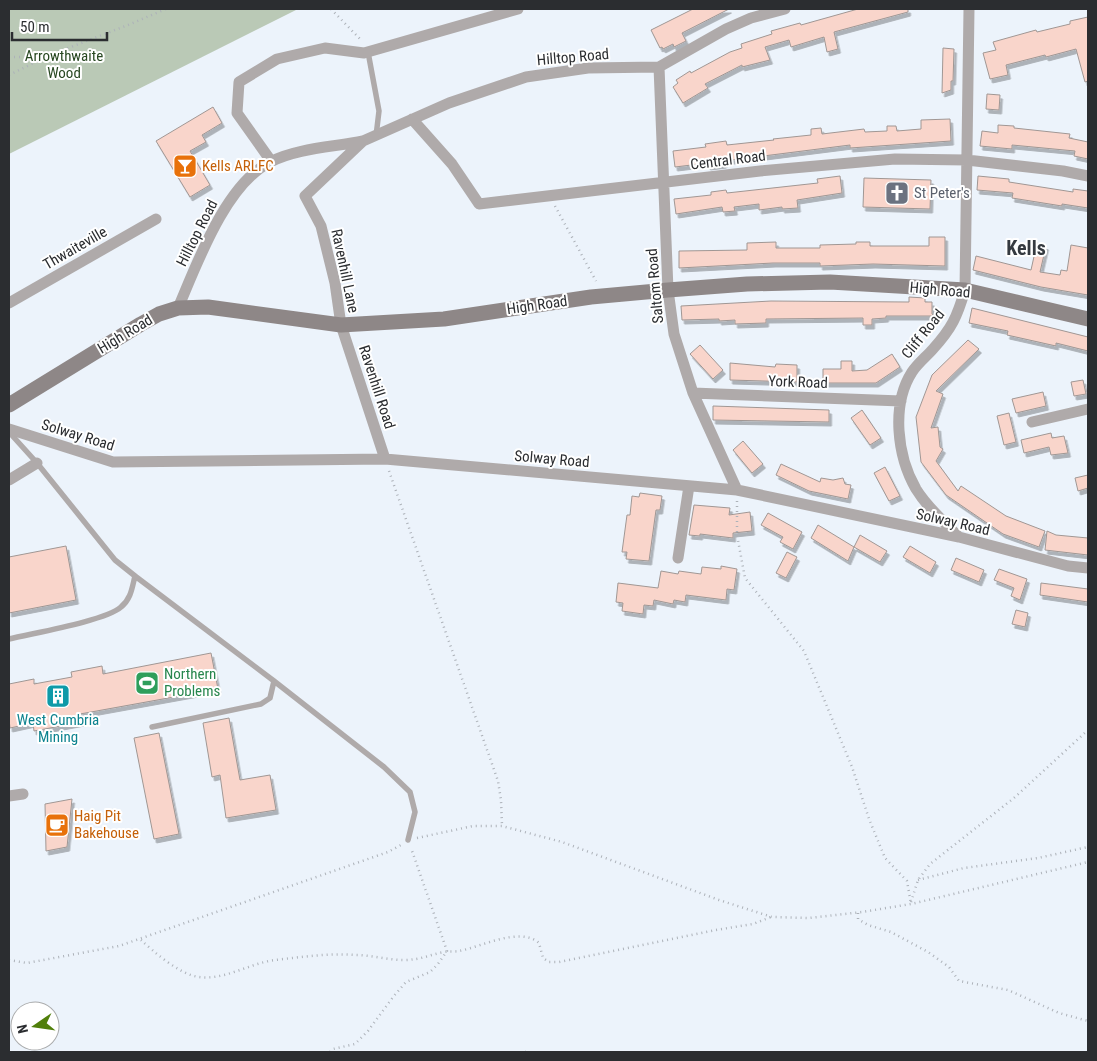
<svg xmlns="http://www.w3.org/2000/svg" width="1097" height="1061" font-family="'Roboto Condensed',sans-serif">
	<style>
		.green { fill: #bac9b6 }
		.building { fill: #f9d5cb; stroke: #a09794; filter: url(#shadow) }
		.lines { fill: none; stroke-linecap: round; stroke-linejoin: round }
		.path { stroke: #adb2b9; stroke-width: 2.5; stroke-dasharray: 1 4; stroke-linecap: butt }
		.lane { stroke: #afaaaa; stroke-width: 5.5 }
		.street { stroke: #afaaaa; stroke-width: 11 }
		.secondary { stroke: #8e8787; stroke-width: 15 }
		.labels { text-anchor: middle; stroke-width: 4; stroke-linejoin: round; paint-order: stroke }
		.park-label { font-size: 15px; fill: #274720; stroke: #fff }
		.street-label { font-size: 15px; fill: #2b2d30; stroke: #fff }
		.food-label { font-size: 15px; fill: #c56008; stroke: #fff; text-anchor: start }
		.worship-label { font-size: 15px; fill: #5b616d; stroke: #fff; text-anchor: start }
		.leisure-label { font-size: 15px; fill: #27864d; stroke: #fff; text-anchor: start }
		.culture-label { font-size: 15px; fill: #0d838f; stroke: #fff }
		.district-label { font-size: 20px; font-weight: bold; fill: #353a40; stroke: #fff }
	</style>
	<defs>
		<filter id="shadow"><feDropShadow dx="2.5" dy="4" stdDeviation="0" flood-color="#0004"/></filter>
	</defs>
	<rect width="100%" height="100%" fill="#ecf3fb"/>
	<path class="green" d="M9,9h289l-289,145z"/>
	<path class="building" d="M693,9h36l-47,24 4,8 -12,6 -1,-3 -10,5 -1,-2 -2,1 -9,-18z
		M858,9h50v3l-74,20 4,17 -11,3 -3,-15 -33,10 -2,-7 -24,7 5,13 -28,7v-2l-37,19 3,4 -25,15 -10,-16 5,-4 -2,-3 14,-9 1,2 39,-21 12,-4 -1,-4 31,-10 -1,-3 29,-8 1,2z
		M1088,17v64l-3,1 -9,-33 -30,8 -1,-2 -39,10 2,10 -18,4 -7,-26 13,-3 -3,-8 43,-12 1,2 33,-8v-3z
		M943,48l11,1 -1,32h-2v9l-9,3z
		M987,94l13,1 -1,15 -13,-1z
		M213,107l9,16 -20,12 4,7 -16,9 20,34 -20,12 -34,-56z
		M950,119l1,22 -101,7v-3l-126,16v3l-16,2v-3l-33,4 -2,-16 33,-4 -1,-3 21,-3 1,4 47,-5 -1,-1 38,-4v-6l10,-1 1,6 42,-5 1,3 22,-1v-5h9l1,5 24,-2v-9z
		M998,125l16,1v2l56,6 -1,4 19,4v17l-14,-3 1,-5 -63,-6v4l-32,-3 2,-15 16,2z
		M840,176l2,17 -45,7 1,8 -16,1v-2l-23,3v-6l-25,3 1,4 -12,1 -1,-5 -46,7 -2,-15 37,-4v-3l15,-2 1,3 91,-10 -1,-4z
		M978,176l31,3v3l64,10v-3l15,2v17l-26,-4v2l-50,-8 1,-5 -36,-3z
		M864,178l67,2 -1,29 -67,-2z
		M929,237h16v29l-72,-2 -53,2v-3h-47l-94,5v-17l68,-1v-7l29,-1v6h44v-3l36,-1v-2h14v4h59z
		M1037,243l9,3 -6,26 20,3 1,-5 6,1 4,-26 17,3v47l-47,-8 -68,-17 3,-14 55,14z
		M909,297l16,1v4h7v12l3,2h-49v2l-14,1v6h-9v-7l-97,1v4l-31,1v-4l-16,1v-2l-37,1 -1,-14 90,-5 138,1z
		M972,308l116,29v14l-32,-8v3l-49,-11 1,-4 -39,-8z
		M968,340l11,9 -43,42 7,3 -12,34 7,-1 2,20 3,2 -7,12 22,30 3,-5 45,30 39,15 -6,16 -36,-13 -57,-39 -25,-33 -5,-45 16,-42z
		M700,345l23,25 -10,9 -23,-25z
		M892,354l8,13 -24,16h-53v-14h18v-8h11v10l15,-1z
		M730,363l45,4 1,-3 21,1v17l-67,-2z
		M1083,380l3,14 -12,2 -3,-14z
		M1043,392l3,14 -30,7 -4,-14z
		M713,406l116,4v12l-116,-2z
		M862,410l19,28 -11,7 -19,-27z
		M1009,413l7,29 -12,3 -7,-29z
		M1051,433l1,5 12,-2 4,17 -17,2 -2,-8 -25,6 -3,-13z
		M743,441l20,23 -11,9 -19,-23z
		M781,464l39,18 1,-4 12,2 10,-2 2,6 6,1 -3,14 -39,-8 -33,-16z
		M885,467l15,29 -11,5 -15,-28z
		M1088,475v13l-10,3 -3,-13z
		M640,493l22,3 -2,14h-4l-7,51 -23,-2 1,-7h-5l5,-37h3l2,-19 7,1z
		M694,505l36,3 -1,7 21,-3 2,19 -19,2v5l-33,-4v2l-11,-1z
		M768,513l34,19 -9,17 -13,-7 3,-5 -22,-12z
		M818,525l36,22 -6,14 -37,-23z
		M1047,531l9,4 32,3v17l-43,-5z
		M860,535l27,16 -7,11 -26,-15z
		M66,546l10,54 -67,13v-56z
		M910,546l26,16 -6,11 -27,-16z
		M787,552l10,5 -11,21 -10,-5z
		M956,558l28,12 -5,12 -28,-12z
		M721,566l16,3 -3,21 -7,-1 -1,11 -40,-5 -1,7 -11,-2 -1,4 -19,-4 -1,6 -9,-1 -1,9 -21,-3 1,-8 -7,-1 2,-19 40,5 3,-17 17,3 1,-3 22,3 1,-7 19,2z
		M999,569l28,10 -7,21 -9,-4 3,-8 -20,-8z
		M1041,583l47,6v13l-48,-7z
		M1016,610l12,3 -3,14 -13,-3z
		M211,653l7,36 -138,25 2,8 -48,9 -1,-8 -23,5 -1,-9v-35l25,-5v5l38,-7 -1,-5 31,-6 1,8z
		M229,718l11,62 30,-5 6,35 -50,8 -6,-43 -8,2 -9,-54z
		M159,733l20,101 -25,5 -20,-101z
		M72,799l-5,48 -21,4 -1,-47z"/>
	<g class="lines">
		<path class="path" d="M331,9l30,31
			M9,57h36l83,-32 38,-16
			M9,75l35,-17
			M555,206l41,75
			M389,471l109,310 3,19 1,26
			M737,501v34l8,43 59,73 48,116 17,52 16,39 22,23 4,23
			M417,838l56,-12h29l60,16 157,58 53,17 37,1 53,-6 49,-8 177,-42
			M918,880l46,-12 74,-10 50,-11
			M911,902l7,-22 12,-16 84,-66 74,-68
			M858,913v6l10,6 23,7 37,20 21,15 10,14 49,9 51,23 29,8
			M141,940c13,12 35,31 53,36 27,7 55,-13 81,-16 27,-3 53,-7 80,-5 16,0 33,5 49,5 16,0 25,-5 40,-8 5,-1 10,0 15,-1 22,-4 61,-25 80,-8l4,15 6,4h10l157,-32 37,-6 18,-7
			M9,960l18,3 92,-17 269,-94 13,-7
			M330,1052l3,-3 22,-5 13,-13 25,-34 13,-15 24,-10 8,-8 9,-13 -36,-103
			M525,1052h2"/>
		<path class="lane" d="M368,52l11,59 -3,25
			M9,432l28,31 78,97 20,16 139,105 110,86 26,25 5,20 -7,28
			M9,639c24,-6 96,-18 112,-32 10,-8 11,-19 14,-31
			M152,727l109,-23 9,-6 4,-17"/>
		<path class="street" d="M659,67l9,223 6,44 19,59 44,97
			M412,119l40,45 27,40 281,-33 135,-12 72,1 96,11 25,5
			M271,161l-34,-48 2,-31 38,-23 48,-11 39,5 154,-44
			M9,303l147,-84
			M178,308c19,-44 47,-123 92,-146 27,-14 64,-15 93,-21
			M693,393l208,8
			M1032,422l56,-13
			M9,429l104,33 272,-3 352,31 222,47 109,29 20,2
			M385,459l-44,-134 -6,-42 -14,-57 -16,-30 58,-55 86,-38 77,-26 62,-9 71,-1 67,-38 25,-11 34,-9
			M9,480l28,-17
			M959,537c-15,-15 -32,-30 -43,-48 -19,-33 -25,-84 -4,-117 6,-9 14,-15 21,-23 19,-21 24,-32 32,-59l4,-281
			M678,558l11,-72
			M9,796l14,-2"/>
		<path class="secondary" d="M9,405l132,-81 18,-10 19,-6 30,-1 133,18 103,-6 147,-22 77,-7 79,-6 83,-2 135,8 123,29"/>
	</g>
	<defs>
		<g id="bar-square" transform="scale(1.25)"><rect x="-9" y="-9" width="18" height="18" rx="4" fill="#e8710a" stroke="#fff"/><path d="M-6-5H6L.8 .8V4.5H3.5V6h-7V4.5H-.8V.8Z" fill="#fff"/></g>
		<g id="church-square" transform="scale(1.25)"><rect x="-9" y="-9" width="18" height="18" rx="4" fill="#6b7280" stroke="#fff"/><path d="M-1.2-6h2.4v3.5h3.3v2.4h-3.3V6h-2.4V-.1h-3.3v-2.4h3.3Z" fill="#fff"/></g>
		<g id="stadium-square" transform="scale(1.25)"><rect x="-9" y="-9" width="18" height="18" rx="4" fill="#2e9e5b" stroke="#fff"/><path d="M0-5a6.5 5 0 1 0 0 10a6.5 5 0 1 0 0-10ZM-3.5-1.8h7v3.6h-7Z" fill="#fff"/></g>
		<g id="building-square" transform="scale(1.25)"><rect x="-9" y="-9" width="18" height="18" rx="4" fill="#0f9aa8" stroke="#fff"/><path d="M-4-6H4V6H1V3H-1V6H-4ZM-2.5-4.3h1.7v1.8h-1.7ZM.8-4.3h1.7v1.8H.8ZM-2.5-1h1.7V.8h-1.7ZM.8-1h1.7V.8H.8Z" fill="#fff"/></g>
		<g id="cafe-square" transform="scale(1.25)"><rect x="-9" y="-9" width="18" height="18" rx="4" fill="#e8710a" stroke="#fff"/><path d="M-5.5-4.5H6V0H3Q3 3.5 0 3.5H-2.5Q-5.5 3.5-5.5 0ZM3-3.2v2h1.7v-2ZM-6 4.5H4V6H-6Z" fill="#fff"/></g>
	</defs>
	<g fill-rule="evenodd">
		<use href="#bar-square" x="185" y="166"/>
		<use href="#church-square" x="897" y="193"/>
		<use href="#stadium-square" x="147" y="683"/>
		<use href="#building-square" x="58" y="696"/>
		<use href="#cafe-square" x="57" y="825"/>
	</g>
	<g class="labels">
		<g class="park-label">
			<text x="64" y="61">Arrowthwaite<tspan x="64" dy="17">Wood</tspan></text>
		</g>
		<g class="street-label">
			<text transform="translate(573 57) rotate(-5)" y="5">Hilltop Road</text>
			<text transform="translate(728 160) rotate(-7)" y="5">Central Road</text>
			<text transform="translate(197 233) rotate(-63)" y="5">Hilltop Road</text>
			<text transform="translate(75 248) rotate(-30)" y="5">Thwaiteville</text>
			<text transform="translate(345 271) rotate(78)" y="5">Ravenhill Lane</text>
			<text transform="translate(655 286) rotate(-95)" y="5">Saltom Road</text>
			<text transform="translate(940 290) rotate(5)" y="5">High Road</text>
			<text transform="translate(537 305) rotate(-8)" y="5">High Road</text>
			<text transform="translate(125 334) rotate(-31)" y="5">High Road</text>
			<text transform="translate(923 334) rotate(-51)" y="5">Cliff Road</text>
			<text transform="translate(798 382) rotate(2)" y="5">York Road</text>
			<text transform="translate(377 387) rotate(72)" y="5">Ravenhill Road</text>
			<text transform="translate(78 435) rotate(17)" y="5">Solway Road</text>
			<text transform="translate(552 459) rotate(5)" y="5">Solway Road</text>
			<text transform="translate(953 522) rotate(13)" y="5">Solway Road</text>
		</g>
		<g class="food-label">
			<text x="202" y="171">Kells ARLFC</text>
			<text x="74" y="821">Haig Pit<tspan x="74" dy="17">Bakehouse</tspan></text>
		</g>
		<g class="worship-label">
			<text x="914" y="198">St Peter's</text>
		</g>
		<g class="leisure-label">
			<text x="164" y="679">Northern<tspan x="164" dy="17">Problems</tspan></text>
		</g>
		<g class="culture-label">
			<text x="58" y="725">West Cumbria<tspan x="58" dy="17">Mining</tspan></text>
		</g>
		<g class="district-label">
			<text x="1026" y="255">Kells</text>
		</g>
	</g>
	<rect width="1097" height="1061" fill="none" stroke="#2b2d30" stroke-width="20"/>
	<g transform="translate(35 1026) rotate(257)"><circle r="24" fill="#ffffff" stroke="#aaabac"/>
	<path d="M0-4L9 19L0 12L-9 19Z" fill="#507f0a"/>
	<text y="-8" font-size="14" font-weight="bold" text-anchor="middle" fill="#2b2d30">N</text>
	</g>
	<path d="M12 32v8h95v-8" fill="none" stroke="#2b2d30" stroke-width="2.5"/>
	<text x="20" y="32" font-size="15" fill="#2b2d30" stroke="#ffffff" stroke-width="4" paint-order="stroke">50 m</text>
</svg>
